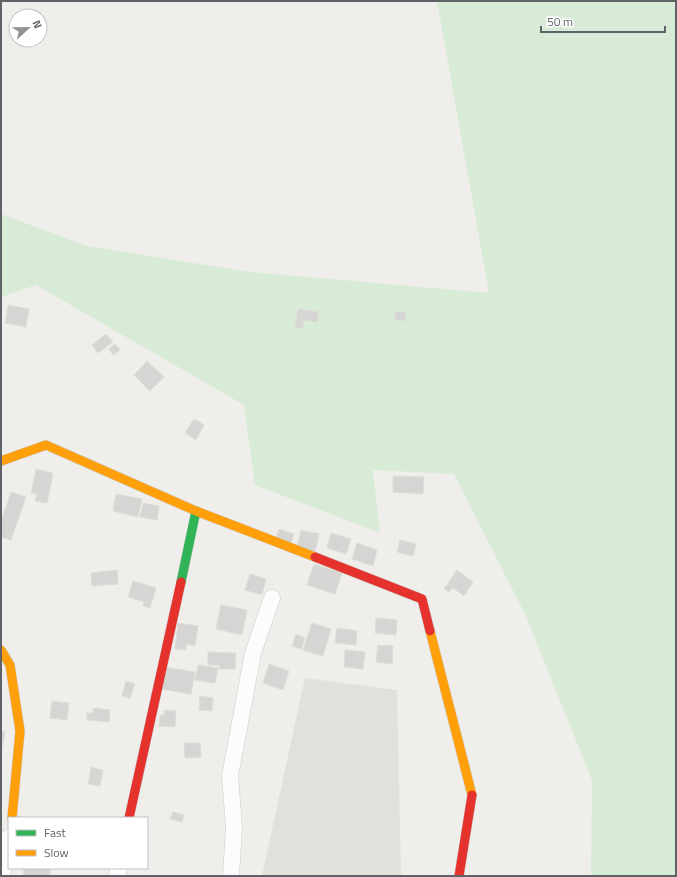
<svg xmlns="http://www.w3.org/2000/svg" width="677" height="877" font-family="'Titillium Web',sans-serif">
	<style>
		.education { fill: #e2e0da }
		.green { fill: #d8ebd6 }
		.building { fill: #d6d5d3; stroke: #deddd9 }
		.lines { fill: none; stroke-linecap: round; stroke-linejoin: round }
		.street-casing { stroke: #cbcccc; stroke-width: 17 }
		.fast-casing { stroke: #cacacb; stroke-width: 10 }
		.slow-casing { stroke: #cacacb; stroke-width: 10 }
		.jam-casing { stroke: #cacacb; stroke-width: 10 }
		.street { stroke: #fdfcfc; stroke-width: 16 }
		.fast { stroke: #30b455; stroke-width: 9 }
		.slow { stroke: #ff9f0a; stroke-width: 9 }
		.jam { stroke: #e5322d; stroke-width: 9 }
	</style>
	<rect width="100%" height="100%" fill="#efeeea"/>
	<path class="education" d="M305,678l92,12 4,185 7,1h-146z"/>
	<path class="green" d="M437,1h239v875h-85l1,-96 -67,-166 -71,-140 -81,-4 7,63 -125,-48 -11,-80 -208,-120 -35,12v-83l86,32 163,26 239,21z"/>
	<path class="building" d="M8,305l21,4 -3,18 -21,-4z
		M298,309l21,3 -2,10 -13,-2 -1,8h-8z
		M395,312h11l-1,9 -10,-1z
		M106,334l7,8 -15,11 -6,-8z
		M115,344l5,6 -7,5 -4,-6z
		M147,361l17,16 -14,14 -16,-16z
		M194,419l10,6 -8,15 -11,-7z
		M36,469l17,4 -6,30 -12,-2 2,-7 -6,-1z
		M393,476l31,1 -1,17 -30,-2z
		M11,492l15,5 -15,43 -10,-3v-16z
		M116,494l26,5 -4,18 -25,-6z
		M143,503l16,3 -2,14 -17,-3z
		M279,529l15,5 -4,12 -15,-5z
		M301,530l18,4 -4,18 -18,-5z
		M331,533l20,6 -5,15 -19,-6z
		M400,540l16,4 -3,12 -16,-4z
		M357,543l20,7 -4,16 -21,-7z
		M314,564l28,9 -7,21 -28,-9z
		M117,570l1,14 -26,2 -1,-13z
		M457,570l16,12 -9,14 -11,-8 -4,4 -5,-3z
		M250,574l16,5 -4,16 -17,-5z
		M133,581l23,7 -6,20 -7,-2 1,-4 -16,-5z
		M221,605l26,5 -5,25 -26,-6z
		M376,618l21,2 -1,15 -21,-2z
		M178,623l20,3 -3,20 -9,-2v6l-11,-1z
		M312,623l19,6 -8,27 -20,-6z
		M337,628l20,3 -1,14 -21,-2z
		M296,634l9,4 -4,11 -9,-3z
		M378,645l15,1 -1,18 -16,-2z
		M345,650l20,2 -2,17 -19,-2z
		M208,652l28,1 -1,16h-16v-4h-11z
		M269,664l20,7 -6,19 -20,-7z
		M198,665l20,3 -3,15 -20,-3z
		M164,667l31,5 -4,22 -31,-5z
		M126,681l9,3 -5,14 -8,-2z
		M200,696l13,2 -1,13 -13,-1z
		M52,701l17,2 -2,17 -17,-2z
		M93,708l17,2 -1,12 -22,-2v-7h6z
		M164,710l12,1 -1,16 -16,-1 1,-11h4z
		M1,731l4,1 -4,23z
		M184,743h16l1,14 -16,1z
		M91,767l12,3 -3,16 -12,-2z
		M173,812l11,3 -2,7 -12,-3z
		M24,868h27l-2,8h-26z"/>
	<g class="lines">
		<g class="street-casing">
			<path id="street" d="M2,876l7,-39
				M117,876l2,-8
				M231,876l3,-49 -4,-51 23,-123 19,-55"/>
		</g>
		<g class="fast-casing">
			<path id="fast" d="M181,582l15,-71"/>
		</g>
		<g class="slow-casing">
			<path id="slow" d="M1,461l45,-16 150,66 119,46
				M430,631l42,164
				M1,650l9,15 10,66 -8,87"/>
		</g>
		<g class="jam-casing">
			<path id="jam" d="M315,557l107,42 8,32
				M129,818l52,-236
				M459,876l13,-81"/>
		</g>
		<use href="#street" class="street"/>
		<use href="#fast" class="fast"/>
		<use href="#slow" class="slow"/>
		<use href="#jam" class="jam"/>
	</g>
	<rect width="677" height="877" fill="none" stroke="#5f6368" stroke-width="4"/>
	<rect x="8" y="817" width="140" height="52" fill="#ffffff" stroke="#bfc1c3"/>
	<rect x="16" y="830" width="20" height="6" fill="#30b455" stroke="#bfc1c3"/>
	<text x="44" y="837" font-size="12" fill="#5f6368">Fast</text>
	<rect x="16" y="850" width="20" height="6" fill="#ff9f0a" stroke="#bfc1c3"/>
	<text x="44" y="857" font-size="12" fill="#5f6368">Slow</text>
	<g transform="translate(28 28) rotate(68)"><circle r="19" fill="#ffffff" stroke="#bfc1c3"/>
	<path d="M0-3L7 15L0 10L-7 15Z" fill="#919496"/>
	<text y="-6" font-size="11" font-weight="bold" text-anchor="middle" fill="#5f6368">N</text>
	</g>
	<path d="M541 26v6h124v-6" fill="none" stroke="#5f6368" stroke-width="2"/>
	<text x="547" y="26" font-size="12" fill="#5f6368" stroke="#ffffff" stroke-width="3" paint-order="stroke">50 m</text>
</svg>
